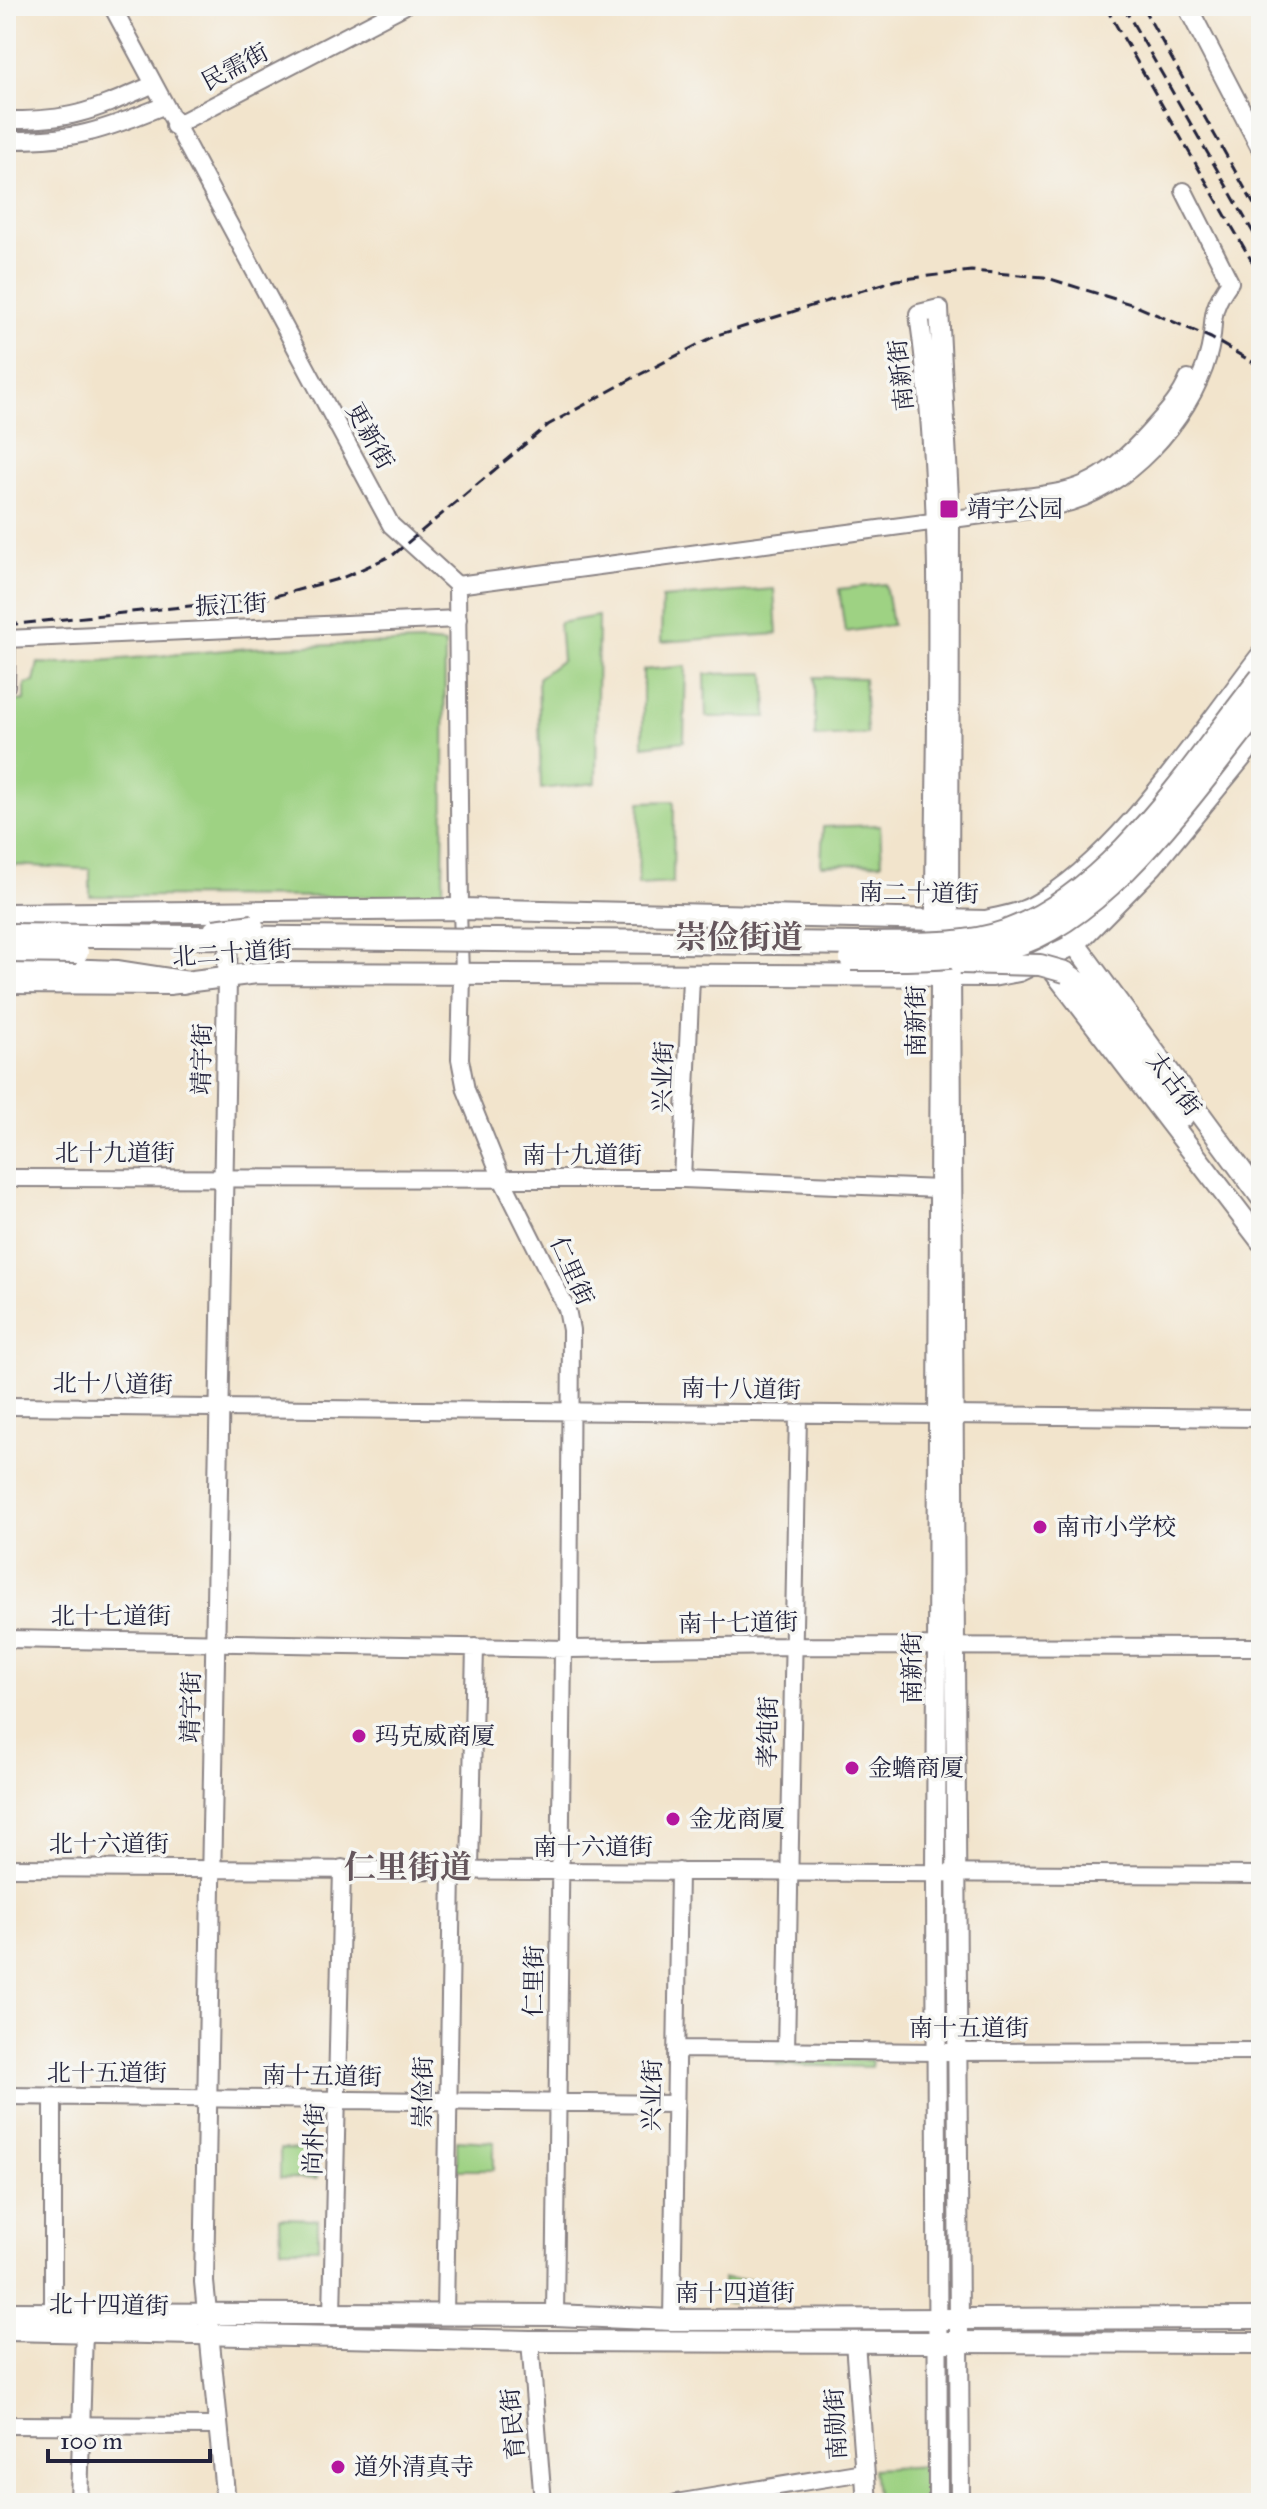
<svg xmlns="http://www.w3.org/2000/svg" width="1267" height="2509" font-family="'IM FELL Great Primer','Noto Serif SC',serif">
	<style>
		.green { fill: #9ed283; stroke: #607a5f; stroke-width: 2 }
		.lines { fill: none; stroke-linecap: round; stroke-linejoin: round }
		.minor-casing { stroke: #8a8384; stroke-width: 16 }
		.tertiary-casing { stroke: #8a8384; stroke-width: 20 }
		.secondary-casing { stroke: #8a8384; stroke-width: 22 }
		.primary-casing { stroke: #8a8384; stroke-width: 24 }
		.trunk-casing { stroke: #8a8384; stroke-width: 26 }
		.minor { stroke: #fff; stroke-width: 12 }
		.tertiary { stroke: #fff; stroke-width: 16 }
		.secondary { stroke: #fff; stroke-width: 18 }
		.primary { stroke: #fff; stroke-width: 20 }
		.trunk { stroke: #fff; stroke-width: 22 }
		.rail { stroke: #22223b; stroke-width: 3; stroke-dasharray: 12 6; stroke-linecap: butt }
		.primary-bridge-casing { stroke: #8a8384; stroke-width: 24; stroke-linecap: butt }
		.trunk-bridge-casing { stroke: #8a8384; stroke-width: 26; stroke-linecap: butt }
		.primary-bridge { stroke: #fff; stroke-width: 20 }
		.trunk-bridge { stroke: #fff; stroke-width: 22 }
		.poi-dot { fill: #b5179e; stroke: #f6f6f2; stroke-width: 3 }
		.labels { text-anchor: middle; stroke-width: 7; stroke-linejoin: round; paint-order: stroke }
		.street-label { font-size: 24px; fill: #22223b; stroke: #f6f6f2 }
		.poi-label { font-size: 24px; fill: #22223b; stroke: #f6f6f2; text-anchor: start }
		.district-label { font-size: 32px; font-weight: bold; fill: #65565c; stroke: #f6f6f2 }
	</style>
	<rect width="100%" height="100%" fill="#f6f6f2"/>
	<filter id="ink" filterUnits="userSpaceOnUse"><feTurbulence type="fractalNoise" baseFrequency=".0125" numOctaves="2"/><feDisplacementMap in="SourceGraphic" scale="16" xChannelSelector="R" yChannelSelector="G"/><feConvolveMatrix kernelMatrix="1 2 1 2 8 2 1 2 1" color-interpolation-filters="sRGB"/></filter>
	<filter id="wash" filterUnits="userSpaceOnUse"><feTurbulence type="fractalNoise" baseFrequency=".006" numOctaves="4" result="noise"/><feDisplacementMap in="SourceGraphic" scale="32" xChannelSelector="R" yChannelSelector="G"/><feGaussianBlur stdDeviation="1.8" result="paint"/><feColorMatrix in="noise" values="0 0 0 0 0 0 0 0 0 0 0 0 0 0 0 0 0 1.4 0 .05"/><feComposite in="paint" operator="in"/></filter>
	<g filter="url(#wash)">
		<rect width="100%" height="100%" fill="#f2e4cc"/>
		<path class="green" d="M885,584l7,41 -47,7 -6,-43z
			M774,589l3,45 -116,8 1,-44z
			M598,616l-2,167 -55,6 -3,-111 24,-18 -3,-37z
			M422,642l23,2 -2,253 -353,-1v-27l-79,-4 5,-164 9,-1v-16l9,-2 4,-19 27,1 184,-16z
			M686,666l-2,75 -41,5v-76z
			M765,673l2,44h-61l-1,-43z
			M815,677l49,1 3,56 -52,3z
			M674,801l-1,82 -35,2 2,-83z
			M880,825l2,38 -61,2 2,-38z
			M776,2056l96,5 -1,6 -94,-2z
			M457,2140l37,2v28h-37z
			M280,2149l37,1v29l-37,-1z
			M280,2218l38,1v29h-37z
			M723,2279h65v21l-63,3z
			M926,2466v37h-49l-4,-34z"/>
	</g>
	<g filter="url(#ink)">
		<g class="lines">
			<g class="minor-casing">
				<path id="minor" d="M460,909l2,66"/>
			</g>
			<g class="tertiary-casing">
				<path id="tertiary" d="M112,6l279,519 66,60 3,324
					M6,120c66,1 86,-9 146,-35
					M174,126l230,-120
					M6,140c69,1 94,-9 157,-34
					M980,502c87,-11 109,-3 171,-72 14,-16 29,-31 37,-51
					M457,585l602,-80c66,-13 131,-85 149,-149 10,-34 -3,-40 22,-74l-46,-91
					M6,639l452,-20
					M6,686l1,-47
					M462,975l-2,84 6,31 36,89 65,130 4,21 -2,319
					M6,1178l676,1 258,10
					M682,1179l9,-201
					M6,1406l1255,12
					M6,1639l563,10 225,-3 467,1
					M6,1868l1255,7
					M470,1869l5,-222
					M676,2049l262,3 323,-1
					M786,2051l12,-637
					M6,2096l670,8
					M53,2313v-216
					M332,2315l10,-447
					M445,2315l7,-445
					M555,2315l8,-666
					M672,2320l7,-449
					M530,2341l13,162
					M6,2425l213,1
					M79,2503l5,-173
					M676,2503l187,-31"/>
			</g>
			<g class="secondary-casing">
				<path id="secondary" d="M1187,6l74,142
					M951,965l9,1538
					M855,2342l12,161
					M226,2503l-22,-221 24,-1359
					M938,2503l-2,-627 4,-899 -5,-56c0,-202 12,-408 -16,-607l20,-5 11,208 -1,418"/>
			</g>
			<g class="primary-casing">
				<path id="primary" d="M6,914l454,-5 526,12c16,-4 33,-6 47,-14 84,-44 169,-175 228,-251
					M1073,934l2,10 186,253
					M1047,962l214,279
					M1065,972l21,15 97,130
					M6,983l163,1 88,-11 735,3 27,-5 56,-27 78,-79 108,-132
					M6,2313l549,2 117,5 589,-2
					M6,2330l524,11 731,2"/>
			</g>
			<g class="trunk-casing">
				<path id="trunk" d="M6,968l112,4 65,10"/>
			</g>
			<use href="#minor" class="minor"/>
			<use href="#tertiary" class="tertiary"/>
			<use href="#secondary" class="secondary"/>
			<use href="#primary" class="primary"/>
			<use href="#trunk" class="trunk"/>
			<path class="rail" d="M1105,6l156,271
				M1123,6l138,240
				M1142,6l119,211
				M6,625l262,-27 74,-20 51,-23 155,-130 87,-48 82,-42 179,-55 75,-9 73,6 90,28 77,33 50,29"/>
			<g class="primary-bridge-casing">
				<path id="primary-bridge" d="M214,930l39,-5
					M960,963l80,2 25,7"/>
			</g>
			<g class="trunk-bridge-casing">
				<path id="trunk-bridge" d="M6,935l860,9c46,-1 96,3 139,-12 110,-40 186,-166 256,-254
					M6,951l71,1
					M851,959c52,0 107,2 158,-12 100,-28 187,-161 252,-240"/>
			</g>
			<use href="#primary-bridge" class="primary-bridge"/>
			<use href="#trunk-bridge" class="trunk-bridge"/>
		</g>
	</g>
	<g class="poi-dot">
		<rect x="939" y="499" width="20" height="20" rx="4"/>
		<circle cx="1040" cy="1527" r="8"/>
		<circle cx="359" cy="1736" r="8"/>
		<circle cx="852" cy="1768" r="8"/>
		<circle cx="673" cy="1819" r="8"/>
		<circle cx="338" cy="2467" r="8"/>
	</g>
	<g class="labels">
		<g class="street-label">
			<text transform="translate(235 67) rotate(-28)" y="8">民需街</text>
			<text transform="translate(901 375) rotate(-96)" y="8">南新街</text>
			<text transform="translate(370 436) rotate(61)" y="8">更新街</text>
			<text transform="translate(231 605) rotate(-3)" y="8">振江街</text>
			<text transform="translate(919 893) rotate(1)" y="8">南二十道街</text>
			<text transform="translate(232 953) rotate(-4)" y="8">北二十道街</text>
			<text transform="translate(916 1021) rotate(-90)" y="8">南新街</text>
			<text transform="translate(202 1059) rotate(-89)" y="8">靖宇街</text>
			<text transform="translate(663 1077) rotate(-88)" y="8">兴业街</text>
			<text transform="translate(1174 1084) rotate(53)" y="8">太古街</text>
			<text x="115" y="1161">北十九道街</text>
			<text x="582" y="1163">南十九道街</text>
			<text transform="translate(572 1271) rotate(66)" y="8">仁里街</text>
			<text transform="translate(113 1384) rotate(1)" y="8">北十八道街</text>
			<text transform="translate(741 1389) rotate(1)" y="8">南十八道街</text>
			<text x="111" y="1624">北十七道街</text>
			<text transform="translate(738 1623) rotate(-1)" y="8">南十七道街</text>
			<text transform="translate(912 1668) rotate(-90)" y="8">南新街</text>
			<text transform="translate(191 1707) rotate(-89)" y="8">靖宇街</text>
			<text transform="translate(768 1732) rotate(-89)" y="8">孝纯街</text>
			<text x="109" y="1852">北十六道街</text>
			<text x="593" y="1855">南十六道街</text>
			<text transform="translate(534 1981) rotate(-89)" y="8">仁里街</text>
			<text x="969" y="2036">南十五道街</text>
			<text x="107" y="2081">北十五道街</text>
			<text transform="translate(322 2076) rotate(1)" y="8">南十五道街</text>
			<text transform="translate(423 2092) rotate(-89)" y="8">崇俭街</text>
			<text transform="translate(652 2095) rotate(-89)" y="8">兴业街</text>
			<text transform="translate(314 2139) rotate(-88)" y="8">尚朴街</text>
			<text x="735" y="2301">南十四道街</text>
			<text transform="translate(109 2305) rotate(1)" y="8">北十四道街</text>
			<text transform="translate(513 2424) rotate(-95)" y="8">育民街</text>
			<text transform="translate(836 2424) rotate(-93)" y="8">南勋街</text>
		</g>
		<g class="poi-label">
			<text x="967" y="517">靖宇公园</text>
			<text x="1056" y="1535">南市小学校</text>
			<text x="375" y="1744">玛克威商厦</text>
			<text x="868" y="1776">金蟾商厦</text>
			<text x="689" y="1827">金龙商厦</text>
			<text x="354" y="2475">道外清真寺</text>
		</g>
		<g class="district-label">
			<text x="739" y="948">崇俭街道</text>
			<text x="408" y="1878">仁里街道</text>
		</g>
	</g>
	<rect width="1267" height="2509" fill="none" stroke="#f6f6f2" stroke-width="32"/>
	<path d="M48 2449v12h162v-12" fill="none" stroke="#22223b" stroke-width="4"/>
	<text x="60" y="2449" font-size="24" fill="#22223b" stroke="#f6f6f2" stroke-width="6" paint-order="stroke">100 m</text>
</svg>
